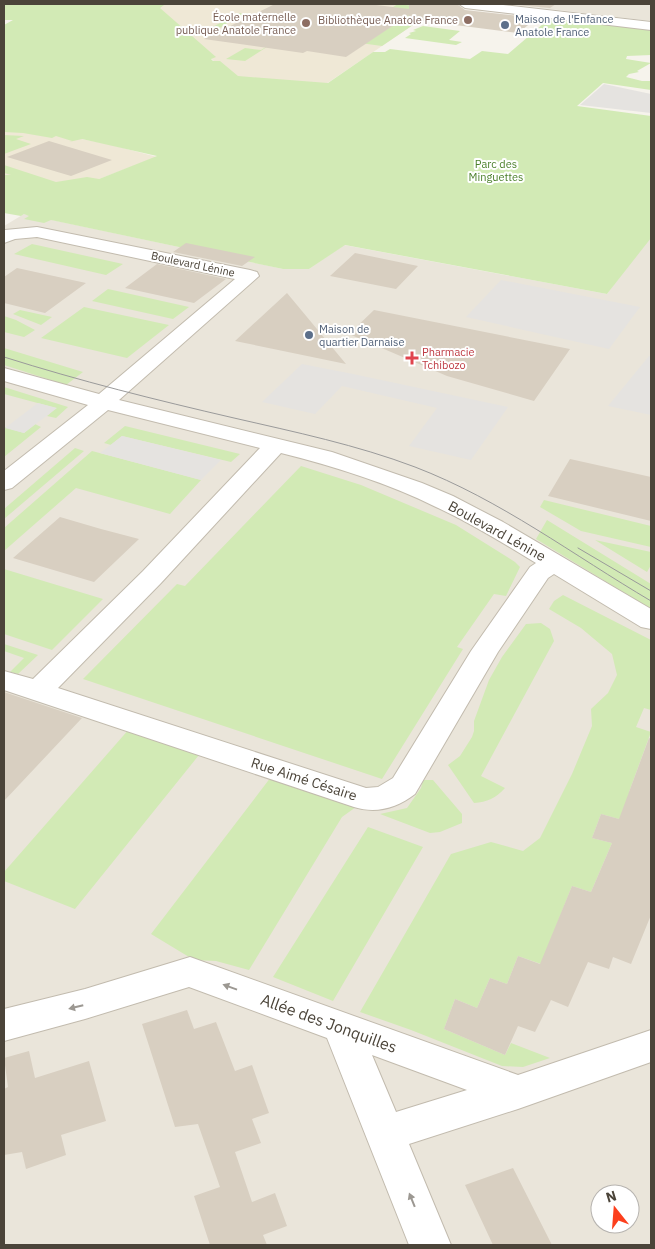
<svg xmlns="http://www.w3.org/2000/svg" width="655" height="1249" font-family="'IBM Plex Sans',sans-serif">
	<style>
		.residential { fill: #eae5da; fill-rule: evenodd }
		.education { fill: #efe8d6 }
		.green { fill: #d2eab5 }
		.parking { fill: #e5e3e0 }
		.building { fill: #d8cfc1 }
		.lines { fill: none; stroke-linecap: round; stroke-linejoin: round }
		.street-casing { stroke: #c2bbae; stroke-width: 2 }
		.street { fill: #fff; fill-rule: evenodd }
		.tram { stroke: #9a9a9a; stroke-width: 1 }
		.oneway { fill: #9c9892 }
		.education-dot { fill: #8d6e63; stroke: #fff; stroke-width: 2 }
		.service-dot { fill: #5c6f8a; stroke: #fff; stroke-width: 2 }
		.health-dot { fill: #e0444e; stroke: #fff; stroke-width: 2 }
		.labels { text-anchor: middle; stroke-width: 4; stroke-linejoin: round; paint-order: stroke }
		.far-education-label { font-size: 11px; fill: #785e54; stroke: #fff; text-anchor: end }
		.far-service-label { font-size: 11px; fill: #4e5e75; stroke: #fff; text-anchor: start }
		.far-park-label { font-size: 11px; fill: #4a7f2a; stroke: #fff }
		.far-street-label { font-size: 11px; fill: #4b4439; stroke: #fff }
		.far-health-label { font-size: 11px; fill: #be3a42; stroke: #fff; text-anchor: start }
		.street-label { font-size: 14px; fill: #4b4439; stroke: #fff }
		.near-street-label { font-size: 16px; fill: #4b4439; stroke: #fff }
	</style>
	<rect width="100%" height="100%" fill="#f6f3ec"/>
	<path class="residential" d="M508,4h143v17z
		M24,214l259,55h26l35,-24 263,49 44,-60v1011h-647v-1019zM600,1194h30v30h-30z"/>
	<path class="education" d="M153,4h291l-118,80 -94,-6z
		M4,131h35l69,13 49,13 -58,22 -95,24z"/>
	<path class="green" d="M4,4h158l2,1 -4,3 56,49 -5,2 2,2h7l18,15 90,7 45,-31h12l5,-3 80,10 12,-8 26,3 42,-36 101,12v25l-24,1 -1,3 25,4 -14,8 2,1 -10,2 -3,3 16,4h9v9l-48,-7 -26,23 74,10v122l-44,56 -262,-49 -36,24h-26l-232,-49 -7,3 -20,-4 5,-3 -5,-2 -3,2 -17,-3v-38h7l-7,-2v-8l52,17 31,-5 12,2 58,-23 -75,-17 -13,3 3,-1 -16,-5 -4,2 -29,-5 -19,-1v-107l9,-5h-9z
		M398,4l31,4 -28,-4h43l-62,42 -37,-5 -11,-22 65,9 -32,-5z
		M239,13l21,2c-14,8 -11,2 -23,4 -12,2 -21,16 -34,13z
		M423,26l37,5 -11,9 13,2 -6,3 -51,-7 6,-4 -2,-1 7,-2 -3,-1z
		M284,36l-39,25 -19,-2 19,-11 16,2z
		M4,135l20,1 -8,3 15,5 -27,10z
		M32,244l91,20 -17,11 -92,-21z
		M108,289l81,18 -16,12 -81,-18z
		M84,307l85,18 -42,33 -86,-20z
		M20,310l32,7 -11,8 -28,-11z
		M4,316l12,4 19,10 -11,7 -20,-5z
		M4,348l79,24 -17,13 -62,-20z
		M4,387l64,20 -12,11 -9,-2 9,-8 -52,-14z
		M35,424l6,3 -37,30v-30l20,6z
		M125,426l115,28 -9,8 -109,-26 -11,9 -7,-2z
		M75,448l9,3 -80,68v-10z
		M92,451l109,29 -31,34 -94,-26 -72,63v-23z
		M301,466l60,19 95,40 59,37 5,5 -14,29 -12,-2 -37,53 6,2 -81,130 -299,-100 94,-95 8,2z
		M544,500l107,26v21l-70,-16 -41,-24z
		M547,520l104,64v25l-115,-70z
		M595,540l56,12v13l-4,7z
		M4,569l99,30 -51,51 -48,-16z
		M563,595l88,45v70l-7,-2 -8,19 15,5 -22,60 22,7v29l-50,-14 -9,24 20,5 -21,49 -19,-6 -31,78 -23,-8 -11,28 -17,-6 -13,30 -22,-9 -11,30 61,26 6,-12 39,15 -27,9 -21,-1 -91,-36 -51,-18 91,-158 40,-12 32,9 17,-13 32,-64 20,-48 -1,-17 17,-16 9,-18 -5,-21 -31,-26 -32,-19 5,-8z
		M541,623l9,6 4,12 -73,135 24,12c-9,10 -18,14 -31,15l-26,-38 12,-9 12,-19 2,-6v-10l15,-41 13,-23 24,-33z
		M4,644l34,11 -20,19 -8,-2 14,-14 -20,-7z
		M130,728l69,27 -124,154 -71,-28v-9z
		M271,777l85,30 -14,10 -93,153 -33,-9 -22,-1 -43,-26z
		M423,780h10l29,34v9l-22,9 -10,1 -50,-19 27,-6 14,-20z
		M368,827l55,20 -90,154 -60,-24z"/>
	<path class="parking" d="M604,84l47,10v19l-71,-8z
		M501,280l139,27 -31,42 -143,-32z
		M649,356h2v59l-43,-9z
		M302,364l51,10 155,33 -37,53 -62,-14 28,-38 -95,-22 -27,28 -53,-12z
		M38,403l19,5 -33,25 -19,-5z
		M122,436l99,24 -20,20 -101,-27z"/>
	<path class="building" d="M275,4h93l41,5v-5h48l8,6 72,8 -19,15 -110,-14 1,-4 -63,42 -39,-6 -4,2 -99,-14z
		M508,4h48l-6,4z
		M49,141l63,19 -41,16 -64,-19z
		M186,243l69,14 -13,9 -69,-14z
		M355,253l63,13 -22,23 -66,-13z
		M157,264l69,15 -32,24 -69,-15z
		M17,268l69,15 -41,30 -41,-10v-26z
		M287,293l10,12 49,59 -111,-23z
		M374,310l196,39 -36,52 -87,-25 -98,-42z
		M570,459l81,18v44l-103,-25z
		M60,517l41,12 38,10 -45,43 -81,-24z
		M4,692l78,26 -78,83z
		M649,738l2,1v176l-20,49 -18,-7 -4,12 -21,-7 -20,45 -17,-7 -16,32 -17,-6 -13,29 -61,-26 11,-30 22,9 13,-30 17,6 11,-28 22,8 32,-78 19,6 21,-49 -20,-5 9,-24 18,5z
		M187,1010l7,19 22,-7 19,49 17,-6 17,48 -17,6 9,24 -26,9 17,50 23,-9 12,33 -24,9 4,10h-57l-16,-49 26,-9 -22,-63 -23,3 -33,-103z
		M29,1051l6,27 54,-17 17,60 -45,14 5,20 -40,14 -4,-17 -18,3v-66l4,-2 -4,-29z
		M513,1168l39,77h-59l-28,-60z"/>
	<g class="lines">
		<g class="street-casing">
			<path id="street" d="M459,4h35l157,18v8l-186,-22z
				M37,227l213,43 7,2 2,4 -140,124 213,52 90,31 31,13 50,26 148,87v20l-10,-2 -87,-53 -6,4 -50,74 -83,142c-18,14 -39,20 -61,13l-350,-117v-19l29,8 110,-108 117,-123 -152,-38 -96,78 -8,2v-19l84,-66 -84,-24v-13l95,26 136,-115 -198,-42 -22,2 -11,4 1,-13zM281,453c52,13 107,30 155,54 35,16 67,36 100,56l-6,4 -59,84 -78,127 -15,9 -12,1 -308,-100 103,-105z
				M190,957l328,118 133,-45v32l-133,47 -109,35 42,101h-42l-82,-207 -138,-51 -104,32 -81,22v-32l81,-20zM372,1055l95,35 -71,22z"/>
		</g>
		<use href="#street" class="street"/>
		<path class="tram" d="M4,357c76,24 152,43 230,61 61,14 123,27 181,49 86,33 158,88 236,134
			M578,548l73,43"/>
	</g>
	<defs><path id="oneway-solid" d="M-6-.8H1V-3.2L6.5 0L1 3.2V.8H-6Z" transform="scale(1.25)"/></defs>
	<g class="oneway">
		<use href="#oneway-solid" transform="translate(230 987) rotate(-160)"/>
		<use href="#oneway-solid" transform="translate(76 1007) rotate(166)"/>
		<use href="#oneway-solid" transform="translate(412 1200) rotate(-112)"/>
	</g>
	<g class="education-dot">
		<circle cx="468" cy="20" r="5"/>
		<circle cx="306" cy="23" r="5"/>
	</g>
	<g class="service-dot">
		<circle cx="505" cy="25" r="5"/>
		<circle cx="309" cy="335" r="5"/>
	</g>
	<path class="health-dot" d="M409.5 350.5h5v5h5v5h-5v5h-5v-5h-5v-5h5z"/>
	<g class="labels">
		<g class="far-education-label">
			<text x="296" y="21">École maternelle<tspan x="296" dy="13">publique Anatole France</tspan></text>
			<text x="458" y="24">Bibliothèque Anatole France</text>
		</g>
		<g class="far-service-label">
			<text x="515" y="23">Maison de l'Enfance<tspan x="515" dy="13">Anatole France</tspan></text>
			<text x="319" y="333">Maison de<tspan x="319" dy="13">quartier Darnaise</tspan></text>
		</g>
		<g class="far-park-label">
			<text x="496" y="168">Parc des<tspan x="496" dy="13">Minguettes</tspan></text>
		</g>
		<g class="far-street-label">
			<text transform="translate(193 264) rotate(12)" y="4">Boulevard Lénine</text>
		</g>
		<g class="far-health-label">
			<text x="422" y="356">Pharmacie<tspan x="422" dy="13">Tchibozo</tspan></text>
		</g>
		<g class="street-label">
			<text transform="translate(497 531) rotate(29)" y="5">Boulevard Lénine</text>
			<text transform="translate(304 779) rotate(18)" y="5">Rue Aimé Césaire</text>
		</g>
		<g class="near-street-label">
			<text transform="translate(329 1023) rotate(20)" y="6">Allée des Jonquilles</text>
		</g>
	</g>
	<rect width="655" height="1249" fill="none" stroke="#4b4439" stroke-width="10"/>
	<g transform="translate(615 1209) rotate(343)"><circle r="24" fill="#ffffff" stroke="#b7b4b0"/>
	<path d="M0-4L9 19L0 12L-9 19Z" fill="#fc3f1d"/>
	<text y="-8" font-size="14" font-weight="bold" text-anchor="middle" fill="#4b4439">N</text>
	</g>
</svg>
